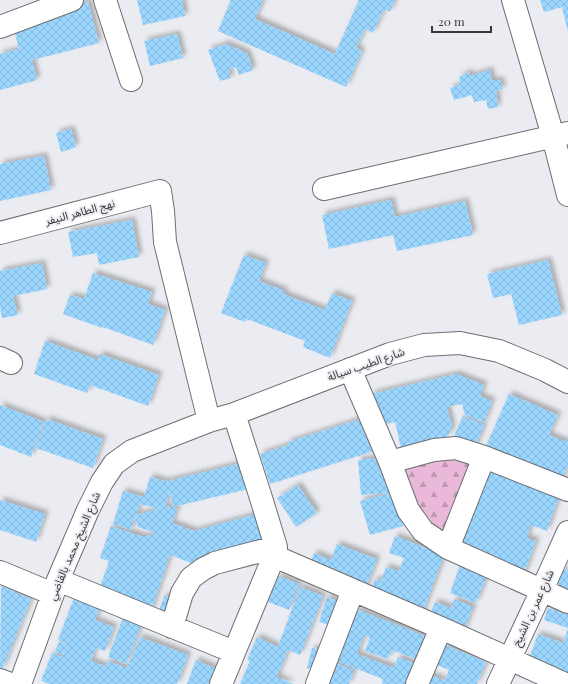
<svg xmlns="http://www.w3.org/2000/svg" width="568" height="684" font-family="'Playfair Display','Noto Sans Arabic',serif">
	<style>
		.forest { fill: url(#forest-firs) }
		.building { fill: url(#building-cross-hatch); fill-rule: evenodd; filter: url(#shadow) }
		.lines { fill: none; stroke-linecap: round; stroke-linejoin: round }
		.minor-casing { stroke: #6c6e72; stroke-width: 24 }
		.minor { stroke: #fff; stroke-width: 22 }
		.labels { text-anchor: middle; stroke-width: 3.5; stroke-linejoin: round; paint-order: stroke }
		.street-label { font-size: 11px; fill: #37383a; stroke: #ebecf1 }
	</style>
	<defs>
		<pattern id="forest-firs" width="22" height="20" patternUnits="userSpaceOnUse"><rect width="22" height="20" fill="#eab9da"/><path d="M5 1l3.5 6h-7zM16 11l3.5 6h-7z" fill="#be97b2"/></pattern>
		<pattern id="building-cross-hatch" width="8" height="8" patternUnits="userSpaceOnUse"><rect width="8" height="8" fill="#9bd6ff"/><path d="M0 0l8 8M0 8l8-8" fill="none" stroke="#86b8db"/></pattern>
		<filter id="shadow"><feDropShadow dx="3.5" dy="-3.5" stdDeviation="2" flood-color="#0004"/></filter>
	</defs>
	<rect width="100%" height="100%" fill="#ebecf1"/>
	<path class="forest" d="M441,457l37,5 -26,75 -29,-14 -22,-49 10,-8z"/>
	<path class="building" d="M137,0h45l3,16 -42,9z
		M231,0h32l-8,19 80,35 24,-54h36l-5,12 -6,-3 -11,24 -8,-4 -9,19 6,3 -16,36 -128,-56z
		M540,0h28v32l-6,-25 -18,5z
		M88,2l11,41 -67,17 5,20 -37,10v-36l19,-5 -7,-27z
		M177,34l6,24 -33,8 -6,-25z
		M226,44l21,9 6,17 -14,5 -3,-8 -8,3 3,8 -11,3 -12,-31z
		M490,70l2,11 8,-1 3,9 -7,2 2,16 -10,2 -2,-9 -12,2 -2,-7 -18,5 -4,-12 10,-3 -1,-8 10,-5 1,4z
		M71,129l5,18 -15,5 -5,-19z
		M44,156l7,34 -51,11v-37z
		M391,200l4,17 70,-16 8,34 -76,16 -4,-16 -64,14 -7,-34z
		M132,220l7,37 -40,8 -2,-12 -24,4 -5,-25z
		M244,255l22,8 -7,18 26,10 -2,3 42,16 7,-17 20,8 -22,57 -27,-11 2,-6 -58,-22 -2,3 -24,-9z
		M548,260l14,55 -43,10 -8,-31 -18,4 -6,-24z
		M42,263l5,26 -34,7 5,19 -16,3 -2,-11v-36z
		M93,273l59,19 -4,12 17,6 -12,35 -50,-18 -1,1 -39,-14 7,-19 14,4z
		M45,341l53,19 2,-6 59,21 -11,31 -58,-21 -3,8 -53,-19z
		M456,374l28,11 -4,11 12,5 -8,22 -19,-8 -3,-11 -15,3 5,20 -4,9 -47,12 -6,-26 -17,4 -7,-32z
		M509,394l49,21 -9,20 17,7 2,-4v27l-9,21 -76,-33z
		M0,405l44,17 -13,35 -31,-12z
		M463,416l21,9 -10,25 -22,-9z
		M367,417l10,33 -107,34 -10,-30 28,-9v-3z
		M47,419l56,20 -10,29 -57,-20z
		M385,457l4,36 -28,2 -3,-35z
		M246,462l6,26 -79,19 -3,-16 -5,17 5,-2 7,3 -5,14 22,8 66,-18 12,28 -81,22 -21,-8 -19,56 -53,-18 11,-32 -9,-3 11,-32 33,11 12,-4 -18,-6 -3,-10 -4,13 -18,-6 10,-33 21,6 6,-20 18,5 -1,-1zM140,504l18,5 -22,6z
		M486,469l73,27 -12,35 -16,-6 -4,13 9,3 -13,35 -67,-25z
		M298,485l19,28 -21,14 -19,-29z
		M394,492l9,34 -33,9 -10,-34z
		M0,500l45,14 -9,28 -36,-12z
		M395,536l49,19 -23,62 -53,-19 7,-19 6,2 5,-14 13,4 5,-13 -15,-5z
		M337,544l40,15 -14,36 -56,-23 7,-19 17,7z
		M462,560l27,10 -13,33 -26,-10z
		M564,569l4,2v34l-16,-6z
		M278,576l21,8 -10,26 -21,-8z
		M1,586l30,13 -29,71h-2z
		M300,587l23,9 -23,59 -12,-5 -11,27 16,7h-53l10,-23 -3,-1 10,-23 21,10z
		M164,596l11,3 -5,16 -11,-4z
		M327,597l16,6 -7,24 -17,-5z
		M74,598l25,10 -4,12 19,7 -9,24 -9,-3 -5,13 14,5 3,-5 19,7 13,-31 48,18 -11,29h-128l-8,-3 11,-28 10,4 5,-13 -9,-4z
		M454,599l19,8 -10,25 -34,-14 6,-16 16,6z
		M548,608l20,7v13l-24,-8z
		M356,609l74,29 -9,23 -29,-11 -4,9 -23,-8 5,-13 -6,-2 -7,18 37,14 4,-11 21,8 -7,19h-30l1,-5 -47,-18z
		M123,618l18,7 -15,39 -18,-7z
		M568,629v47l-40,-14 10,-28 25,9z
		M59,642l7,2 -4,11 -7,-3z
		M445,645l41,17 -9,22h-53l4,-10 17,7 4,-11 -12,-5z
		M312,648l11,3 -5,19 -11,-2z
		M196,660l20,9 -6,15h-23z
		M330,661l24,9 -5,14h-27z"/>
	<g class="lines">
		<g class="minor-casing">
			<path id="minor" d="M105,0l26,80
				M513,0l40,136 15,59
				M0,27l72,-27
				M324,189l244,-56
				M0,233l160,-42 3,20 2,31 44,179
				M0,358l11,5
				M350,369l40,93 18,48 15,21 25,17 120,54
				M390,462l44,-12 22,-2 28,9 84,33
				M448,548l36,-91
				M274,556l167,72 124,56
				M0,572l53,22
				M58,580l176,72
				M172,627l10,-34 9,-15 12,-9 12,-6 61,-16
				M0,680l10,4
				M20,684l38,-104 30,-70 14,-28 12,-18 18,-13 77,-30 25,-7 156,-60 34,-9 36,-2 39,8 46,19 23,12
				M221,684l53,-128 2,-9 -14,-46 -28,-87
				M317,684l36,-94
				M417,684l24,-56
				M498,684l44,-94 26,-58"/>
		</g>
		<use href="#minor" class="minor"/>
	</g>
	<g class="labels">
		<g class="street-label">
			<text transform="translate(80 212) rotate(-15)" y="4">نهج الطاهر النيفر</text>
			<text transform="translate(366 364) rotate(-19)" y="4">شارع الطيب سيالة</text>
			<text transform="translate(74 546) rotate(-67)" y="4">شارع الشيخ محمد بالقاضي</text>
			<text transform="translate(533 608) rotate(-65)" y="4">شارع عمر بن الشيخ</text>
		</g>
	</g>
	<path d="M432 26v6h59v-6" fill="none" stroke="#37383a" stroke-width="2"/>
	<text x="438" y="26" font-size="12" fill="#37383a" stroke="#ebecf1" stroke-width="3" paint-order="stroke">20 m</text>
</svg>
